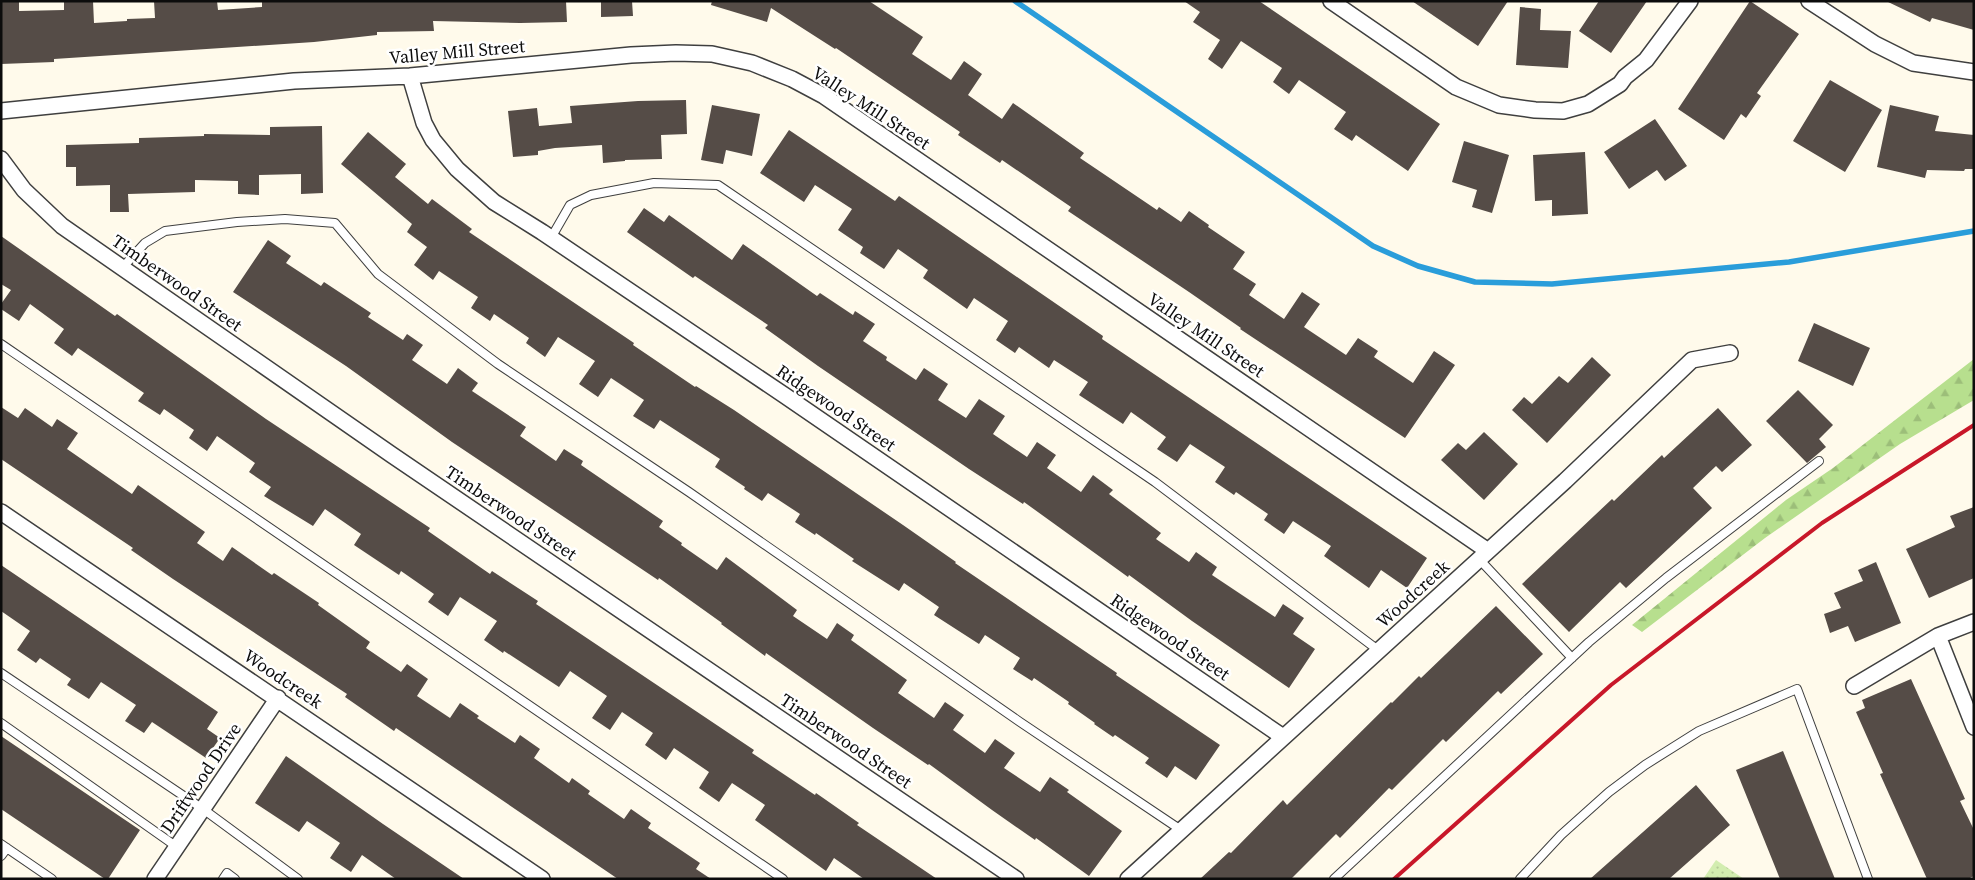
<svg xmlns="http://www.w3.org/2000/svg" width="1975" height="880" font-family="'Source Serif 4',serif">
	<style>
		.green { fill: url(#green-dots) }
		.forest { fill: url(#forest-firs) }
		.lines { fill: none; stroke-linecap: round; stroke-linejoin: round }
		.stream { stroke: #2a9dda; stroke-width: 5.5 }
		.building { fill: #554c47 }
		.lane-casing { stroke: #3f3f3f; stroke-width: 10 }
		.street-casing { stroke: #3f3f3f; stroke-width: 18 }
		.lane { stroke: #fff; stroke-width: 8 }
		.street { stroke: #fff; stroke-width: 15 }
		.rail { stroke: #c81729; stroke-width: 4 }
		.labels { text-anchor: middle; stroke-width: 5; stroke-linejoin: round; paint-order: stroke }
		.street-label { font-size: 18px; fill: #0c0c0c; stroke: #fff }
	</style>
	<defs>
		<pattern id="green-dots" width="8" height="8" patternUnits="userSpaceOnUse" patternTransform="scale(1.25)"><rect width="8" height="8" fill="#d3edb0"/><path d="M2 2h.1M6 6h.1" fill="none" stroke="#b4ca96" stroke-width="1.8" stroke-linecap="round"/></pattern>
		<pattern id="forest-firs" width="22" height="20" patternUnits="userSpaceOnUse" patternTransform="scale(1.25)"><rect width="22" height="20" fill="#b7df8e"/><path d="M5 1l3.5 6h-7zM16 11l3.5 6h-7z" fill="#9cbe79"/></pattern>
	</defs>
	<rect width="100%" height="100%" fill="#fffaeb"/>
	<path class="green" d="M1716,860l28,19h-41z"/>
	<path class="forest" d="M1974,359v41l-74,44 -135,94 -123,94 -10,-7 154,-125 47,-32z"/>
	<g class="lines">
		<path class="stream" d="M1015,1l358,245 45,20 57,16 77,2 237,-22 185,-31"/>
	</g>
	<path class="building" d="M1,1h18v10l45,-1v-9h29l1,22 33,-2v-2l28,-1 -1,-17h63l1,9 44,-3v-6h304l1,21 -47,1 -87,-2 1,10 -57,1v3l-63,7 -260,17v3l-53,2z
		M601,1h31l1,15 -32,1z
		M712,1h157l54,36 -11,17 39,26 13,-19 18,13 -14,21 34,24 11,-16 71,50 -4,5 77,52 2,-3 22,15 8,-11 20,14 -1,2 37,25 -12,17 23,15 -7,11 35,24 18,-27 18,12 -16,23 42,28 12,-17 20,13 -4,6 39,26 21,-32 21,14 -50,73 -165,-109 1,-1 -52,-36 -121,-81 3,-4 -69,-47 -2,3 -42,-28 2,-3 -124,-84 -1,1 -64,-41 -4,14 -56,-17z
		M1184,1h75l181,123 -32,47 -52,-36 -4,6 -18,-12 12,-17 -47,-32 -10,14 -16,-12 9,-14 -41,-27 -19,28 -14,-10 12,-19 -27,-18 7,-10z
		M1412,1h96l-30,45z
		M1599,1h48l-36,52 -32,-22z
		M1750,1l49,33 -42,59 4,3 -15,22 -5,-4 -17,26 -46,-31z
		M1886,1h88v29l-42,-12 -2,4z
		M1520,7l21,2 -1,21 31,1 -3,37 -52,-3z
		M1830,80l52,30 -37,62 -52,-31z
		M686,100l1,34 -26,1 1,24 -37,1v1l-22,2 -1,-18 -47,3 -17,3v4l-25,2 -5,-46 29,-3 2,18 33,-3 -2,-17 68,-5z
		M712,105l48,9 -8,42 -26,-6 -3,14 -22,-4z
		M1890,105l49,11 -4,15 39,4v34h-9l-1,2 -37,-1 -2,8 -48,-11z
		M1655,119l32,47 -22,15 -8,-11 -28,19 -25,-37z
		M322,126l1,67 -22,1v-20l-42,1v20l-21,-1v-13l-43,-1v12l-67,2 1,18h-19v-27l-34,1v-19h-10v-22l73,-2v-5l65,-2v-2l66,1v-8z
		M789,130l106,71 4,-5 204,140 -1,3 325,219 -20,30 -26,-18 -12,18 -45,-32 7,-10 -38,-25 -9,13 -20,-14 4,-6 -32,-22 -2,3 -19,-13 10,-15 -35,-23 -13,18 -20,-13 9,-12 -35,-25 -8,12 -44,-29 9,-13 -34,-22 -5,8 -30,-21 -4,6 -19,-13 12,-19 -34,-23 -7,11 -44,-31 5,-8 -30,-21 -14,20 -24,-16 3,-6 -25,-17 14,-21 -37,-24 -11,17 -44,-29z
		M368,132l38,32 -11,13 33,27 4,-5 40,30 -3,3 165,111 -1,2 62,42 1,-1 38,24 169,115 53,37 -1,1 162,110 -1,2 104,70 -24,35 -21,-14 -8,12 -22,-15 4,-5 -34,-23 -2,2 -19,-13 1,-1 -27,-19 1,-2 -35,-24 -2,3 -19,-12 7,-11 -35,-23 -6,9 -45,-29 5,-8 -35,-24 -5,8 -47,-30 2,-2 -38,-26 -1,2 -20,-13 5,-8 -32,-21 -6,8 -18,-12 1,-2 -30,-20 5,-8 -60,-39 -6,9 -21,-13 11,-16 -33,-22 -13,19 -19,-13 16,-23 -37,-24 -13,20 -19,-14 3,-5 -35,-24 -4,7 -19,-13 7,-11 -39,-26 -6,9 -19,-15 13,-18 -20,-15 5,-8 -71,-60z
		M1464,141l45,14 -17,58 -20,-6 5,-17 -25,-8z
		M1585,152l3,62 -36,2v-16l-17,1 -2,-46z
		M644,208l20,14 5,-7 63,45 11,-16 74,52 3,-3 33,22 2,-4 20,13 -12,17 24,16 -1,3 30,20 8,-12 24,16 -10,16 28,18 13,-19 26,17 -12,18 34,23 10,-15 19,13 -9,13 34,24 12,-17 20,15 -4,4 52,39 -5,6 33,23 7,-10 21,15 -5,8 63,42 8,-13 21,14 -11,16 22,15 -26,39 -97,-67 -63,-46 -1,2 -104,-75 -1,2 -54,-35 -151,-103 -53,-38 3,-3 -73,-49 -2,2 -66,-46z
		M1,236l114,80 2,-2 149,105 164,109 -2,3 62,43 2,-3 46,30 -2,3 218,146 -2,3 63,42 1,-2 43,30 -2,2 80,54h-73l-30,-21 -8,13 -71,-51 10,-15 -33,-22 -13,19 -20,-14 10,-16 -35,-24 -8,12 -21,-15 8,-12 -31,-21 -12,18 -18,-12 15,-22 -37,-25 -11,16 -55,-36 -1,2 -19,-13 13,-19 -37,-24 -12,19 -20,-14 6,-8 -33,-23 -2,4 -45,-30 7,-11 -36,-25 -12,17 -49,-30 7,-9 -22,-15 6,-9 -38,-27 -10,15 -18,-13 5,-8 -30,-21 -4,6 -22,-14 6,-8 -66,-45 -6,8 -18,-13 10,-14 -34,-25 -11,17 -18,-12v-5l10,-14 -10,-6z
		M268,240l23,16 -5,7 35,23 3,-4 47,31 -3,4 35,23 4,-6 16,11 -11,15 35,24 11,-16 20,15 -6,8 54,36 -6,9 36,25 8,-12 19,12 -2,4 82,56 -4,6 23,16 -1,2 36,25 9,-13 71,53 -4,6 34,23 10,-16 17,12 -3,5 56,40 -9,13 36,25 11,-16 19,13 -11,15 32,23 10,-14 20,14 -11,15 36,24 10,-15 19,13 -2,2 55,39 -33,45 -53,-38 -1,2 -43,-30 -63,-46 -1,1 -55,-37 -107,-75 -1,3 -44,-32 1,-1 -63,-45 -1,2 -206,-138 -106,-76 -113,-74z
		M1814,323l56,25 -17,38 -55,-25z
		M1592,357l19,18 -64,68 -35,-33 12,-13 8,7 27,-28 9,7z
		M1798,390l35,35 -14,14 7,8 -19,16 -41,-42z
		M1,407l17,11 7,-10 27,19 5,-8 21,14 -11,16 65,45 6,-9 67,47 -8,11 26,18 9,-14 40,28 2,-2 45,30 -1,2 52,37 -4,6 35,24 6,-8 21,15 -11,17 33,22 10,-15 19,13 -2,2 38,25 5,-8 20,14 -6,9 35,25 3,-5 18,13 -2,3 36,25 7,-10 20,14 -3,5 52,35 -4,6 15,10h-93l-222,-151 -2,3 -49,-34 2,-3 -174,-115 -42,-29 2,-2 -132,-89z
		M1718,408l34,37 -30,27 -6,-6 -23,22 19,20 -86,80 -6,-6 -51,50 -47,-48 90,-85 2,2 48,-46 2,3z
		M1484,432l34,32 -34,36 -43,-40 17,-17 8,7z
		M1974,507v71l-45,20 -23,-49 49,-22 -5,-11z
		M1876,562l25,61 -46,19 -7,-16 -18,7 -6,-19 17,-6 -7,-15 29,-12 -5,-11z
		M1,565l217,147 -11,17 13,9 -14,20 -54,-36 -8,11 -19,-12 11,-16 -35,-23 -12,17 -22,-14 4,-6 -31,-21 -4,5 -19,-13 13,-19 -29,-20z
		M1496,606l47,48 -42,40 -3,-3 -52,51 -3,-3 -51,51 -3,-2 -49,50 -4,-4 -45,45h-91l29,-27 2,1 52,-53 4,5 104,-103 1,1 27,-27 2,2z
		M1911,679l54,120 -5,2 14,29v46l-6,3h-41l-47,-105 3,-1 -27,-61 9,-4 -3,-8z
		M1,736l139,94 -32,49h-3l-104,-70z
		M1783,751l52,128h-55l-44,-109z
		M286,756l97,68 81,55h-68l-34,-24 -11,17 -21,-14 10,-15 -33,-22 -8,11 -44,-29z
		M1696,785l34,40 -61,54h-79z"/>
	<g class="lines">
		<g class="lane-casing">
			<path id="lane" d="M551,238l19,-33 21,-10 63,-12 64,2 437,297 223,168
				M122,268l23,-25 20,-12 72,-9 48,-3 50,4 43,51 120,90 191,128 331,230 161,108
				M1,344l782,535
				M1479,559l93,99
				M1,673l202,136 95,70
				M1,723l176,124
				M1,844l51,35
				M1,856l6,-8
				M223,879l4,-6 8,6
				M1334,879l255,-237 77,-64 153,-117
				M1520,879l41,-44 48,-43 36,-27 54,-34 98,-42 71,190"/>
		</g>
		<g class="street-casing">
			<path id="street" d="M1331,1l125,86 43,18 36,5 28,1 25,-7 32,-20 5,-7 21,-17 44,-59
				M1809,1l66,43 38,19 61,9
				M410,76l14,47 9,17 24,29 37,33 48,30 242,163 499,342
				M1,111l293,-30 116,-5 221,-21 45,-2 36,1 40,9 40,16 32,17 664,455
				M1,159l23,31 38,36 330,229 624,424
				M1,512l541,367
				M1938,636l36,91
				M1854,686l84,-50 36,-14
				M155,879l123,-181
				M1128,879l437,-398 127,-121 38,-7"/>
		</g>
		<use href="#lane" class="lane"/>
		<use href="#street" class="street"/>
		<path class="rail" d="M1394,879l217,-194 211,-162 152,-98"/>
	</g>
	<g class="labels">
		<g class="street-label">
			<text transform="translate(457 52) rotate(-5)" y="6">Valley Mill Street</text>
			<text transform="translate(871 108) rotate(33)" y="6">Valley Mill Street</text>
			<text transform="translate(177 283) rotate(35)" y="6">Timberwood Street</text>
			<text transform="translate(1206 335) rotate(34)" y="6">Valley Mill Street</text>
			<text transform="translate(836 408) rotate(34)" y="6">Ridgewood Street</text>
			<text transform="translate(511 513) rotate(34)" y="6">Timberwood Street</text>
			<text transform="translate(1413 594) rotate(-42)" y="6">Woodcreek</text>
			<text transform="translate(1170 637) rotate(34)" y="6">Ridgewood Street</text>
			<text transform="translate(283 679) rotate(34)" y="6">Woodcreek</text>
			<text transform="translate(846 741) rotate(34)" y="6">Timberwood Street</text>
			<text transform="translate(201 778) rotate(-56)" y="6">Driftwood Drive</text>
		</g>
	</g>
	<rect width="1975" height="880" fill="none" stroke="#0c0c0c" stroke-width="5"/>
</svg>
